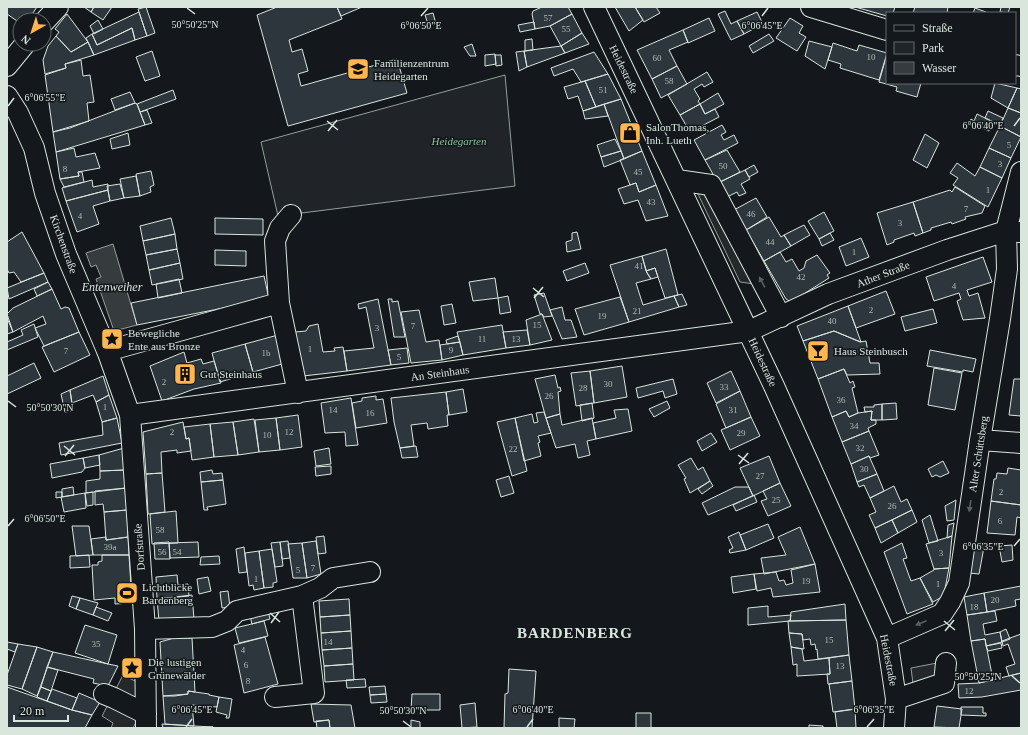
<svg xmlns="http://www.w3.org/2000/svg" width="1028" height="735" font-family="Georgia,serif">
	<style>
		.green { fill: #202428; stroke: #939e99 }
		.parking { fill: #24282b; stroke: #939e99 }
		.water { fill: #363b3e; stroke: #939e99 }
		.building { fill: #2c363c; stroke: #d8e6dc }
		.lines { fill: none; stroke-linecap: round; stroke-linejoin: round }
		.minor-casing { stroke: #d8e6dc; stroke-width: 22 }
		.minor { stroke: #14181c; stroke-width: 20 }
		.oneway { fill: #59605f }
		.ticks { fill: none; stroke: #d8e6dc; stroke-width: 1.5 }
		.labels { text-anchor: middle; stroke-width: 3; stroke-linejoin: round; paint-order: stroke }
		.number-label { font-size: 9px; fill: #adbab4 }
		.poi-label { font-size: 11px; fill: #d8e6dc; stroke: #14181c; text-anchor: start }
		.street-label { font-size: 11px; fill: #d8e6dc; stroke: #14181c }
		.park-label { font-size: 11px; font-style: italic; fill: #8ac095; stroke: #14181c }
		.water-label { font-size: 12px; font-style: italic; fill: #d8e6dc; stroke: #14181c }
		.district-label { font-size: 15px; font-weight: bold; letter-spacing: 1px; fill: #d8e6dc; stroke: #14181c }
		.ticks-label { font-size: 10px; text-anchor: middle; fill: #d8e6dc; stroke: #14181c; stroke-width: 3; stroke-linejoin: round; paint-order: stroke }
	</style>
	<rect width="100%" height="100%" fill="#14181c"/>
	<path class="green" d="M505,75l10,111 -237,30 -17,-74z"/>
	<path class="parking" d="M697,192h12l46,92 -15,-2z
		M937,663l-3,34 -19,2 -4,-31z
		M123,675l14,7 1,36 -5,10h-22l2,-5 -11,-7z"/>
	<path class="water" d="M113,244l24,81 -23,6 -18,-52 5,-2 -5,-12 -5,2 -5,-14z"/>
	<path class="building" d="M7,7h30l-9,13h-8v3l-13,-9z
		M84,7h10l-3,5z
		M94,7h18l-9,13 -12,-8z
		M146,7l9,26 -8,3 -9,-27z
		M277,7h60l5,12 -53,21 3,12 10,-3 6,22 -10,3 3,12 96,-27 10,34 -119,33 -31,-111z
		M337,7h25l-21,9z
		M542,7h26l4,7 -22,12 -15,3 -3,-15 1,-3z
		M615,7h20l8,13 -14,11z
		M635,7h21l4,6 -16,9z
		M855,7h40l-2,6h-6v3z
		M915,7h33l-1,6h-34z
		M1001,7h9l-2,6 -8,-1z
		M975,8l11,4v1h-13z
		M725,11l6,13 6,-3 7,13 -13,6 -13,-26z
		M139,12l8,24 -12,4 -3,-12 -35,17 -5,-11z
		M757,12l6,12 -19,10 -7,-13z
		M433,13l3,11 -7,3 -4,-12z
		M67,14l21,28 -17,10 -15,-16 3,-4 -4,-3z
		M572,14l10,19 -21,13 -11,-20z
		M709,18l6,13 -27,12 -5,-13z
		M790,18l13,8 -4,7 7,4 -9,14 -21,-13z
		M98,20l5,9 -9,5 -4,-8z
		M534,22l1,7 -15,3 -2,-7z
		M132,28l3,12 -41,15 -8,-17 6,-4 5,11z
		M683,30l5,12 -19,8 8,16 -25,13 -15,-29z
		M582,33l7,11 -24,9 -4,-7z
		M769,34l5,7 -21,12 -4,-7z
		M56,36l15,16 17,-10 6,13 -29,9 1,4 -21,6 -2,-14 5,-14z
		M532,39l1,11 -8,1v-11z
		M809,41l23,6 -7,22 -20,-13z
		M833,43l24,8 2,-6 28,8 -8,27 -39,-12 1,-4 -13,-4z
		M472,44l4,12h-6l-6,-9z
		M561,46l4,7 -38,14 -3,-16z
		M152,51l8,25 -15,5 -9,-24z
		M524,51l3,16 -8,4 -3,-19z
		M594,52l14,22 -27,8 -8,-13 -19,7 -3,-8z
		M495,54l1,10 -11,2v-11z
		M887,54v29h34l-4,14 -21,-6 1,-4 -18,-5z
		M495,55h6l1,10 -6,1z
		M81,60l2,16 7,-1 4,27 -7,1 2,18 -36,11 -8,-57 21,-7 -1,-4z
		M677,66l10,18 -26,14 -9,-19z
		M707,72l6,10 -9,5 -2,-3 -8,5 6,10 -2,2 2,3 -20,11 -12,-20z
		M608,74l13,25 -25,8 -11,-26z
		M585,81l11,26 -13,4 -5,-15 -10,3 -4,-12z
		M995,83l22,5 -9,20 -17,-10z
		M1017,88l4,1v24l-13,-5z
		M173,90l3,9 -36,13 -3,-8z
		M130,92l5,11 -20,7 -4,-11z
		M718,93l6,11 -19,10 -5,-10z
		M621,99l21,52 -18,8 -20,-55z
		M135,103l2,1 8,21 -89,27 -3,-20 17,-4z
		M604,104l4,12 -23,3 -2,-8z
		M700,104l5,10 10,-5 4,8 -29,15 -10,-17z
		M1008,108l13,5v24l-21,-11z
		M147,110l5,13 -7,2 -5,-13z
		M988,111l15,7 -3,7 -15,-7z
		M977,114l16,8 -4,9 -19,-9 1,-3 3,2z
		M722,125l4,7 -5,3 3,5 10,-5 4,8 -33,17 -11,-20z
		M1000,126l21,11 -10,21 -22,-10z
		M128,133l2,12 -18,4 -2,-10z
		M925,134l14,9 -12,25 -14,-8z
		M615,139l6,12 -20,6 -4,-12z
		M74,148l2,9 19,-4 5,15 -22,4 1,4 -19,3 -4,-27z
		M989,148l22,10 -9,20 -22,-11z
		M727,150l13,22 -22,11 -13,-23z
		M621,151l3,8 -20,8 -3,-10z
		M642,151l14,34 -17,7 -3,-9 -6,2 -10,-25z
		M957,163l18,13 5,-9 22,11 -14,29 -35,-22 5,-7 -8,-5z
		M754,165l4,7 -9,5 -4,-7z
		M745,170l5,9 -9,5 5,9 -7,3 -2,-4 -10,5 -9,-14z
		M151,171l3,14 -4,2 1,5 -11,4 -4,-22z
		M78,172h4l2,10 -20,5 -4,-8 19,-3z
		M136,176l4,20 -16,2 -4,-19z
		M92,180l1,7 15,-3v6l-42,11 -4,-13z
		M636,183l3,9 17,-7 12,31 -22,5 -8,-21 -14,4 -6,-15z
		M120,184l4,14 -14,3 -3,-15z
		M955,187l30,19 -3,7 -17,4 1,2 -14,5 -1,-2 -20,6v2l-8,3 -10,-31 37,-12 2,2z
		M108,190l2,11 -17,5 6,18 -22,8 -11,-31z
		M756,198l11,19 -21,13 -12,-20z
		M913,202l10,31 -8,3 -1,-3 -20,7v2l-7,3 -10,-32z
		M824,212l10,19 -15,8 -11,-18z
		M769,217l12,20 3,-2 7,11 -27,15 -18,-31z
		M171,218l4,16 -32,7 -3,-15z
		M215,218l48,1v16l-48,-1z
		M804,225l6,10 -19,11 -7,-11z
		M22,232l22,41 -23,9 -7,-10 -5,1 -2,-4v-27z
		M577,232l4,17 -14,3 -1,-10 6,-2v-7z
		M830,233l4,7 -12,6 -3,-7z
		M175,234l2,15 -31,6 -3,-14z
		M861,238l8,19 -23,9 -7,-19z
		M177,249l3,14 -31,7 -3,-15z
		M666,249l12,46 -13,3 -10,-30 -9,3 -4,-15z
		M215,250l31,1v15l-31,-1z
		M780,252l6,10 6,-3 7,12 5,-3 2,-7 11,-6 13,18 -3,2 2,3 -38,24 -5,-3 -22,-38z
		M642,256l5,17 4,6 -15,4 7,22 31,-9 5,11 -50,15 -19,-57z
		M983,257l9,25 -25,8 2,6 9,-3 7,25 -22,2 -6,-19 4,-2 -2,-6 -25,8 -8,-24z
		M180,263l3,16 -31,6 -3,-15z
		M585,263l4,10 -22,8 -4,-10z
		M655,268l3,9 -7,2 -5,-8z
		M44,273l4,9 -39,17 -2,-11z
		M264,276l5,23 -132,26 -6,-22z
		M495,278l3,20 -25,3 -4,-19z
		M179,279l3,14 -24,5 -2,-14z
		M48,282l4,7 -15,7 -3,-7z
		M52,289l9,20 4,-2 4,1 10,24 -35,14 -9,-18 11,-4 -3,-8 -30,16 -6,-18 6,-6z
		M886,291l9,23 -39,14 -8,-22z
		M544,293l6,17 2,6 -8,1 -2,-3h-2l-6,-19z
		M682,294l5,11 -8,2 -5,-11z
		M508,296l3,16 -11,2 -2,-16z
		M620,297l9,25 -45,13 -9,-26z
		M378,299l13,66 -44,6 -3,-20 30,-3 -8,-41 -7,2 -1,-5z
		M388,299h4v3l6,-1 7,36h-11z
		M452,304l4,19 -12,2 -3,-19z
		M848,306l13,36 -27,-11 -31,10 -6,-15z
		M562,307l3,13h6l6,17 -15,2 -12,-29z
		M933,309l4,14 -32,8 -4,-14z
		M419,310l7,32 13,-2 3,20 -31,3 -10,-51z
		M542,314l10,26 -22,5 -4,-25z
		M7,318l6,14 -6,2z
		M34,324l4,13 -31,13v-8l16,-7 -2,-5z
		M318,324l5,28 12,-1 -1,-3 9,-1 4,24 -44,5 -8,-44 11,-1 3,-5z
		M502,325l4,23 -43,7 -6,-23z
		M527,330l3,15 -24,3 -3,-16z
		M834,331l26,11 6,-1 4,22h9l1,11 -33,1 -3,-6 -26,10 -15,-38z
		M79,332l11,23 -36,17 -12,-25z
		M278,335l8,28 -33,9 -8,-28z
		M458,336l2,6 -13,2 -1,-4z
		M460,342l3,13 -21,5 -2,-15z
		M245,344l8,28 -33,10 -8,-29z
		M407,348l2,15 -18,2 -3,-15z
		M930,350l46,9 -3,13 -10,-2v2l-36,-6z
		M184,352l3,11 14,-4 2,5 11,-3 7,22 -27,6 -32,12 -12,-35z
		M34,363l7,15 -34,16v-18z
		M622,366l5,31 -33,6 -4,-32z
		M934,368l28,5 -7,37 -27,-5z
		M844,369l6,14 3,-2 2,6 -3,1 6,25 -9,4 -3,-6 -14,6 -14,-38z
		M590,371l4,32 -18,3 -5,-33z
		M731,371l9,20 -24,12 -9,-20z
		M555,375l3,13 2,-1 1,4 -3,1 2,22 -14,4 -11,-39z
		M103,376l6,19 -13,7 -3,-7 -21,8 -2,-13z
		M673,379l4,15 -12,4 -2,-7 -25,7 -2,-10z
		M1014,379h7v37l-12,-1z
		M463,389l4,23 -18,3 -3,-23z
		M70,390l3,21 -8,1 -4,-18z
		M740,391l11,26 -25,11 -10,-24z
		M446,392l3,23h-2l1,11 -20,3 -1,-6 -16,2 3,21 -14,2 -6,-26 -3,-24z
		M109,395l8,23 -15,4 -6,-20z
		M376,396v4l7,-1 4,24 -31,5 -4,-25 10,-2v-3z
		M351,398l7,47 -12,1 -1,-14 -20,1 -4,-30z
		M667,401l3,7 -16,9 -5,-8z
		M592,403l2,15 -12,3 -2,-16z
		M896,403l1,16 -15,1v-16z
		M882,404v16h-11l1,-9 -7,1 -1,-5h10v-2z
		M628,409l4,22 -36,8 -3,-16 23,-5 -2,-8z
		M846,411l3,6 9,-4 14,-2 -1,9h5v4l-8,4 1,3 -27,11 -10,-25z
		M544,412l7,21 -13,3 2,6 -2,1 3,13 -17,5 -9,-43 17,-4 2,9 4,-1 -2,-9z
		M560,414l2,11 30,-7 4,21 -9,2 3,14 -12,3 -3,-14 -19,4 -10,-30z
		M298,415l4,32 -22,3 -4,-32z
		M751,417l9,19 -30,14 -9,-20z
		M117,418l5,25 -61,12 -2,-12 44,-8 -1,-13z
		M276,418l4,32 -21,2 -4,-32z
		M515,418l12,53 -15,5 -15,-54z
		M254,419l5,33 -21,3 -5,-33z
		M183,422l3,17 3,-1 2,13 -14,2v-3l-16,2 1,21 -16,1 -3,-42z
		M233,422l5,33 -24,2 -4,-33z
		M210,424l4,33 -22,3 -3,-22 -3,1 -2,-12z
		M869,431l10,24 -9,3 -1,-2 -18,8 -9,-22z
		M711,433l6,9 -15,9 -5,-10z
		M416,446l2,11 -16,1 -2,-10z
		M124,448l1,22 -25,1 -1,-16z
		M329,448l2,16 -15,2 -2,-15z
		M99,455l1,10 -15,3 -2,-10z
		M769,456l11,27 -27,13 -13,-28z
		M869,456l8,18 -20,8 -6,-18z
		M83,458l2,10 -3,4 -30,6 -2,-14z
		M691,458l7,12 5,-3 7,14 -20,12 -6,-14 2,-1 -8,-13z
		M943,461l6,12 -9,4 -4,-2 -4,2 -4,-8z
		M331,466v8l-15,2 -1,-9z
		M1008,468l13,2v35l-30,-4 3,-22h2l1,-6 10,1z
		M125,470l1,18 -40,5v-12l14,-2v-8z
		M212,470l1,4 9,-1 1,7 -22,2 -1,-10z
		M162,473l3,39 -17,2 -2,-40z
		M877,474l7,17 -14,7 -6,-13 -5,2 -2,-5z
		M509,476l5,17 -13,4 -5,-17z
		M223,480l3,24 -19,3 1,3h-4l-3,-28z
		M710,481l3,5 -11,8 -4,-5z
		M780,483l11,23 -23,10 -7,-15 6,-2 -4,-8z
		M894,486l7,16 6,-3 5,11 -37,18 -6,-13 7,-3 -6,-14z
		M73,487l1,8 -12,2v-8z
		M735,487h14l4,9 -45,19 -6,-12z
		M126,488l1,22 -23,2 -1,-8 -8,1v-14z
		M56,492h6v5l-6,1z
		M93,492v13l-6,1 -2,-13z
		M85,493l1,15 -22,4 -3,-15z
		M754,495l3,7 -21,9 -3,-6z
		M956,500l-2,20 -7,1 -2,-15z
		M991,501l30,4v13l-4,-1 -2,18 -28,-2z
		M127,510l1,27 -22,3 -2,-28z
		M912,510l5,12 -19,11 -6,-13z
		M176,511l2,32 -26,1 -2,-30z
		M930,515l8,26 -9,2 -7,-23z
		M892,520l6,13 -17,10 -6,-15z
		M954,523l-2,13 -5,2 1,-13z
		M768,524l6,14 -28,12 -6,-15z
		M72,526h17l4,29 -17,1z
		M800,527l15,37 -51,10 -3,-16 25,-3 -8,-18z
		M739,532l7,18 -16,3 -1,-3 4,-2 -5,-11z
		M324,536l2,17 -8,1 -2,-17z
		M952,536l-3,32 -15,1 -8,-25z
		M106,537v3l22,-3 1,18h-36l-2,-16z
		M288,541l2,17 -8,1 -2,-17z
		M316,541l5,33 -14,4 -5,-35z
		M169,542l1,17h-15l-1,-16z
		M198,542l1,15 -29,1 -1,-15z
		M280,542l3,24 -8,1 -4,-24z
		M302,543l5,35h-14l-5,-34z
		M902,543l5,15 -4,1 8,22 9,-3 13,26 -26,10 -23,-62z
		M1012,545l1,15 -11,2 -3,-16z
		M244,547l3,25 -8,1 -3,-24z
		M984,547l-5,27 -10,-1 4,-25z
		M272,549l5,33 -4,1v4l-9,1 -5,-37z
		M259,551l5,37 -10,2 -1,-5 -4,1 -4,-33z
		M89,555l1,12 -20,1v-12z
		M102,555h27l3,48 -17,1v-6l-21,2 -2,-35h6v-3l4,-1z
		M219,556l1,8 -20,1 1,-8z
		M815,564l5,28 -47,5 -2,-9 -14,3 -3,-17 22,-2 3,9 5,-1 2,5 7,-2 -2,-13z
		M949,568l-6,31 -3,-1 -7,4 -13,-24 14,-8v-1z
		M754,574l2,15 -23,4 -2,-16z
		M177,575l1,10 10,-1 1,12 -32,3 -1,-22z
		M208,577l3,14 -12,3 -2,-15z
		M1021,586v13l-6,1 1,6 -29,6 -3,-19z
		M228,591l2,16 -8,1 -2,-16z
		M984,593l3,19 -20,3 -3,-18z
		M192,595l2,24 -35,2 -2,-22z
		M72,596l8,2 -4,11 -7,-3z
		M80,598l18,5 -5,12 -17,-6z
		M349,599l1,16 -30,2 -1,-16z
		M845,604l1,16 -56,1 1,-9z
		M768,606v11l23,-2 -1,6 -42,4v-17z
		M96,607l16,6 -4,8 -15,-6z
		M268,611l2,8 -18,5 -2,-8z
		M995,611l2,10 -14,3 2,11 15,-3 2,10 -16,4 -1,-7 -14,2 -4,-26z
		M350,615l1,16 -30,2 -1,-16z
		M846,620l3,35 -31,4 -1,-10 -1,1 -1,-6 -4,1 -1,-6 -7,1 -1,-6 -13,-1 -1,-12z
		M264,621l4,15 -29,7 -4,-15z
		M85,625l32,10 -9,29 -33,-11z
		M1006,629l4,10 -8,3 -2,-10z
		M351,631l1,17 -30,2 -1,-17z
		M789,633l13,1 2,15 -13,-2z
		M1021,634v39l-12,3 -3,-9 9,-3 -7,-20 -5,2 -1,-5z
		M265,637l13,47 -34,9 -10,-48z
		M174,638h18l3,54 -7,-1v3l-13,2h-12l-3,-54z
		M985,639l8,41 -14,3 -8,-42z
		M7,642l11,2 -3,8 -8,-3z
		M1001,643l1,5 -14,3 -2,-5z
		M18,644l19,3 -15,42 -15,-4v-10z
		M37,647l16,5 -16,44 -15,-7z
		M791,647l11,2 2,12 25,-3 1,16 -33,2v-12l-4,1z
		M352,648l1,16 -29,2 -2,-16z
		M53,652l55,12 10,2 -10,20 -15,-3 1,-4 -47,-12z
		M849,655l3,26 -24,3 -1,-10h3l-1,-16z
		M353,664l1,16 -29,2 -1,-16z
		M47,667l11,3 -7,21 -10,-4z
		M509,669l27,2 -4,57h-28l1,-34 3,-1z
		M1021,673v17l-39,7 -23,1 -1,-14 21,-1z
		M365,679l1,8 -19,1 -1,-8z
		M852,681l3,28 -22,3 -4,-28z
		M385,686l1,8 -16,1 -1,-8z
		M7,687l65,23 20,5 -7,13h-78z
		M41,687l10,4 -4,10 -10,-4z
		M52,689l25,9 -5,12 -25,-9z
		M188,691l21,3v1l10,2 -2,10 -25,-2 2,21 -29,-2 -2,-28 25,-2z
		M79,693l21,9 -8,13 -20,-5z
		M386,694l1,8 -16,1 -1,-8z
		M412,694h28v16h-29z
		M219,697l13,2 -3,19h-3l1,-3 -11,-3z
		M475,703l2,24 -15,1 -2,-23z
		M311,704l40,1 4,23h-25l-1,-8 -15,2z
		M937,706l25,3 -3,19 -25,-1z
		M961,707h22v6h3v3l-25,-1z
		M855,709l1,19h-19l-2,-16z
		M636,713h15v15h-15z
		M559,718l16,1 -1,9h-15z
		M329,720l1,8h-13l-1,-7z
		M411,720l9,2v6h-9z
		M162,724l32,2 19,1 -50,1z
		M809,725l14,1v2h-14z"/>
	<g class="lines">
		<g class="minor-casing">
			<path id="minor" d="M594,7l180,379 113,252 9,61 -2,29
				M811,7l76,23
				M44,22l14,-15
				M1015,65l6,1
				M7,66l18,-22
				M7,96l11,17 16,35 11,45 21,61 42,99 22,62 15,214 1,99
				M677,180l34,5 70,132
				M291,215l-11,13 -5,13 4,62 19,90
				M107,351l172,-48
				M130,415l619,-84 79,-37 119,-44 59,-19 15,1
				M980,440l41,3
				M145,629l67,-2 15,-6 10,-10 65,-15 18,-8 13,-10 37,-6
				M887,638l55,-24 8,-12 9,-19 21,-143 20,-121 7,-50 -1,-38 15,-59
				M104,694l10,4 32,16
				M275,697l39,-4 -12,-97
				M896,699l48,-16 2,-20"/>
		</g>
		<use href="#minor" class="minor"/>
	</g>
	<defs><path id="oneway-solid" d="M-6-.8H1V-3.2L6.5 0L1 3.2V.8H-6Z"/></defs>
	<g class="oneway">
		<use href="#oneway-solid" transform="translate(762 282) rotate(-118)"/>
		<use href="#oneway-solid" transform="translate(970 506) rotate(98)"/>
		<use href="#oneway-solid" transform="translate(921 623) rotate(157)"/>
	</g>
	<path class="ticks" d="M187,8l8,6M421,16l7,-8M762,16l6,-8M8,106l6,-8M327,121l11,9M1014,126l6,-8M328,131l9,-11M533,288l11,9M534,298l9,-11M8,401l8,6M64,446l11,9M738,455l11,8M65,456l9,-11M739,464l9,-11M8,526l6,-7M1014,546l6,-7M270,613l10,9M944,621l11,9M271,623l8,-11M945,631l9,-11M1012,676l8,7M403,721l8,6M186,727l6,-8M527,727l6,-8M867,727l7,-8"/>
	<defs>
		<g id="school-square" transform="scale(1.15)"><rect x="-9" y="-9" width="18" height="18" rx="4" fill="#ffb74d" stroke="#14181c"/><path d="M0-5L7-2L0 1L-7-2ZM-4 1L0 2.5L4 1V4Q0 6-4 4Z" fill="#111"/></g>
		<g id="shop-square" transform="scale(1.15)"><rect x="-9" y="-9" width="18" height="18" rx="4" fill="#ffb74d" stroke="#14181c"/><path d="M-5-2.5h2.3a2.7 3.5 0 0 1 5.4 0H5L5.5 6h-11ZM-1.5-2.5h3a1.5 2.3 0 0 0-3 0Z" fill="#111"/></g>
		<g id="sight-square" transform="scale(1.15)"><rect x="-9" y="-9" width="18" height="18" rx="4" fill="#ffb74d" stroke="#14181c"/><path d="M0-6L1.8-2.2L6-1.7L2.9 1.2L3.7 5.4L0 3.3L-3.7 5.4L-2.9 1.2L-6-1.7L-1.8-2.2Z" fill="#111"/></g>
		<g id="bar-square" transform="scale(1.15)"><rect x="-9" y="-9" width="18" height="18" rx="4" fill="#ffb74d" stroke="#14181c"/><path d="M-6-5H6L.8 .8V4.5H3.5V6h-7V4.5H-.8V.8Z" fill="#111"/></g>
		<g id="building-square" transform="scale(1.15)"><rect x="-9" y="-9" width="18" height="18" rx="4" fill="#ffb74d" stroke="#14181c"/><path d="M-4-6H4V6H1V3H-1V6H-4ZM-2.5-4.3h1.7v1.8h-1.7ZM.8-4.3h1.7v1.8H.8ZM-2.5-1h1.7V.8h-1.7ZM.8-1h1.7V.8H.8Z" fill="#111"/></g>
		<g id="stadium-square" transform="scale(1.15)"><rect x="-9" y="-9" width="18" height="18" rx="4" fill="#ffb74d" stroke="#14181c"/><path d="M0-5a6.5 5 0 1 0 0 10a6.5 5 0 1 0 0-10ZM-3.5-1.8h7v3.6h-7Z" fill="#111"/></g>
	</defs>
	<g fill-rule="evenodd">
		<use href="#school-square" x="358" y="69"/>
		<use href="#shop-square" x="630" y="133"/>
		<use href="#sight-square" x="112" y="339"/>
		<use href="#bar-square" x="818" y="351"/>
		<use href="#building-square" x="185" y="374"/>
		<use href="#stadium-square" x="127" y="593"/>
		<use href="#sight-square" x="132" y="668"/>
	</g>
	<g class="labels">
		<g class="number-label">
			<text x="548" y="21">57</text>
			<text x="566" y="32">55</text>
			<text x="871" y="60">10</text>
			<text x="657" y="61">60</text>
			<text x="669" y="84">58</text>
			<text x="603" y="93">51</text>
			<text x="1009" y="148">5</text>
			<text x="1000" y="167">3</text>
			<text x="723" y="169">50</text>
			<text x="65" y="172">8</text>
			<text x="638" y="175">45</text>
			<text x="988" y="193">1</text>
			<text x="651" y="205">43</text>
			<text x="966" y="212">7</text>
			<text x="751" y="217">46</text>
			<text x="80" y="219">4</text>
			<text x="900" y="226">3</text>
			<text x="770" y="245">44</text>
			<text x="854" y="255">1</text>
			<text x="639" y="269">41</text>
			<text x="801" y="280">42</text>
			<text x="954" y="289">4</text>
			<text x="871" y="313">2</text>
			<text x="637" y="314">21</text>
			<text x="602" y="319">19</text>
			<text x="832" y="324">40</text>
			<text x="537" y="328">15</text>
			<text x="413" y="329">7</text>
			<text x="377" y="331">3</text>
			<text x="482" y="342">11</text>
			<text x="516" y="342">13</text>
			<text x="310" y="352">1</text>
			<text x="451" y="353">9</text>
			<text x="66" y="354">7</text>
			<text x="266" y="356">1b</text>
			<text x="399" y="360">5</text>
			<text x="164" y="385">2</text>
			<text x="608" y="387">30</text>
			<text x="724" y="390">33</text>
			<text x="583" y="391">28</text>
			<text x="549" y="399">26</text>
			<text x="841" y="403">36</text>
			<text x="105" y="410">1</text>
			<text x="333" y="413">14</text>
			<text x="733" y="413">31</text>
			<text x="370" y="416">16</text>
			<text x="854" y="429">34</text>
			<text x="172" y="435">2</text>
			<text x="289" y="435">12</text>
			<text x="741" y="436">29</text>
			<text x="267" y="438">10</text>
			<text x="860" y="451">32</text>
			<text x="513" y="452">22</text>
			<text x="864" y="472">30</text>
			<text x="760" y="479">27</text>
			<text x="1001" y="495">2</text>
			<text x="776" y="503">25</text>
			<text x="892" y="509">26</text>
			<text x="1000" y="524">6</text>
			<text x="160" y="533">58</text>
			<text x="110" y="550">39a</text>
			<text x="162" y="555">56</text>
			<text x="177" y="555">54</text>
			<text x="941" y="556">3</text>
			<text x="313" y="571">7</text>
			<text x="298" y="573">5</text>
			<text x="256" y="582">1</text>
			<text x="806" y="584">19</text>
			<text x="938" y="587">1</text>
			<text x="995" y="603">20</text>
			<text x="974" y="610">18</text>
			<text x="829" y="643">15</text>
			<text x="328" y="645">14</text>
			<text x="96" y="647">35</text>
			<text x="243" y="653">4</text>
			<text x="246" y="668">6</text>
			<text x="840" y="669">13</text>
			<text x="248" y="684">8</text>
			<text x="969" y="694">12</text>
		</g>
		<g class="poi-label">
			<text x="374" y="67">Familienzentrum<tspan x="374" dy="13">Heidegarten</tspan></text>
			<text x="646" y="131">SalonThomas,<tspan x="646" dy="13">Inh. Lueth</tspan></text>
			<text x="128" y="337">Bewegliche<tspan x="128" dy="13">Ente aus Bronze</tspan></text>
			<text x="834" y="355">Haus Steinbusch</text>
			<text x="200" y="378">Gut Steinhaus</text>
			<text x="142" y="591">Lichtblicke<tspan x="142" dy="13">Bardenberg</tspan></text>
			<text x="148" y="666">Die lustigen<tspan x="148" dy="13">Grünewälder</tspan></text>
		</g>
		<g class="street-label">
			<text transform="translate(624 69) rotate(64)" y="4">Heidestraße</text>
			<text transform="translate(64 244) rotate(70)" y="4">Kirchenstraße</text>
			<text transform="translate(883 274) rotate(-21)" y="4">Ather Straße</text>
			<text transform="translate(763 362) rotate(65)" y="4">Heidestraße</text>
			<text transform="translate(440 373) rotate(-8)" y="4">An Steinhaus</text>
			<text transform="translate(978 454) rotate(-81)" y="4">Alter Schüttsberg</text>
			<text transform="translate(139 547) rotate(-94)" y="4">Dorfstraße</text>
			<text transform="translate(889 660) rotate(79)" y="4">Heidestraße</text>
		</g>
		<g class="park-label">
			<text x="459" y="145">Heidegarten</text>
		</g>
		<g class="water-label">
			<text x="112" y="291">Entenweiher</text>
		</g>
		<g class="district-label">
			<text x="575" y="638">BARDENBERG</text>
		</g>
	</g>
	<g class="ticks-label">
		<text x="195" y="28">50°50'25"N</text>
		<text x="421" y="29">6°06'50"E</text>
		<text x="762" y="29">6°06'45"E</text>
		<text x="45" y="101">6°06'55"E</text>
		<text x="983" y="129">6°06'40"E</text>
		<text x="50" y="411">50°50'30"N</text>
		<text x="45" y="522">6°06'50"E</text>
		<text x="983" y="550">6°06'35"E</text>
		<text x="978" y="680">50°50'25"N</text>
		<text x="192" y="713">6°06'45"E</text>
		<text x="533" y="713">6°06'40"E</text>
		<text x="874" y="713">6°06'35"E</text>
		<text x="403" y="714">50°50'30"N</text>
	</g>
	<rect width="1028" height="735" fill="none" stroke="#d8e6dc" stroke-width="16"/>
	<rect x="886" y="12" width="130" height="72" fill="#14181c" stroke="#626a69"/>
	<rect x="894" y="25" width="20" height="6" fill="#14181c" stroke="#626a69"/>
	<text x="922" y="32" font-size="12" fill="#d8e6dc">Straße</text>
	<rect x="894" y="42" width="20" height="12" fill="#202428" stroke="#626a69"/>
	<text x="922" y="52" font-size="12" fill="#d8e6dc">Park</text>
	<rect x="894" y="62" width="20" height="12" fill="#363b3e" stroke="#626a69"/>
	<text x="922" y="72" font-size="12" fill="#d8e6dc">Wasser</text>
	<g transform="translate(32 32) rotate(219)"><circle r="19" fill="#14181c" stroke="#626a69"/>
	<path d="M0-3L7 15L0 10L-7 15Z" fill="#ffb74d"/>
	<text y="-6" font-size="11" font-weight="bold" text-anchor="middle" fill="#d8e6dc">N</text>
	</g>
	<path d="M14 715v6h54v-6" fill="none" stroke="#d8e6dc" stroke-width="2"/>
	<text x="20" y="715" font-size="12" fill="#d8e6dc" stroke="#14181c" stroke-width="3" paint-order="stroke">20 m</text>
</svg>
